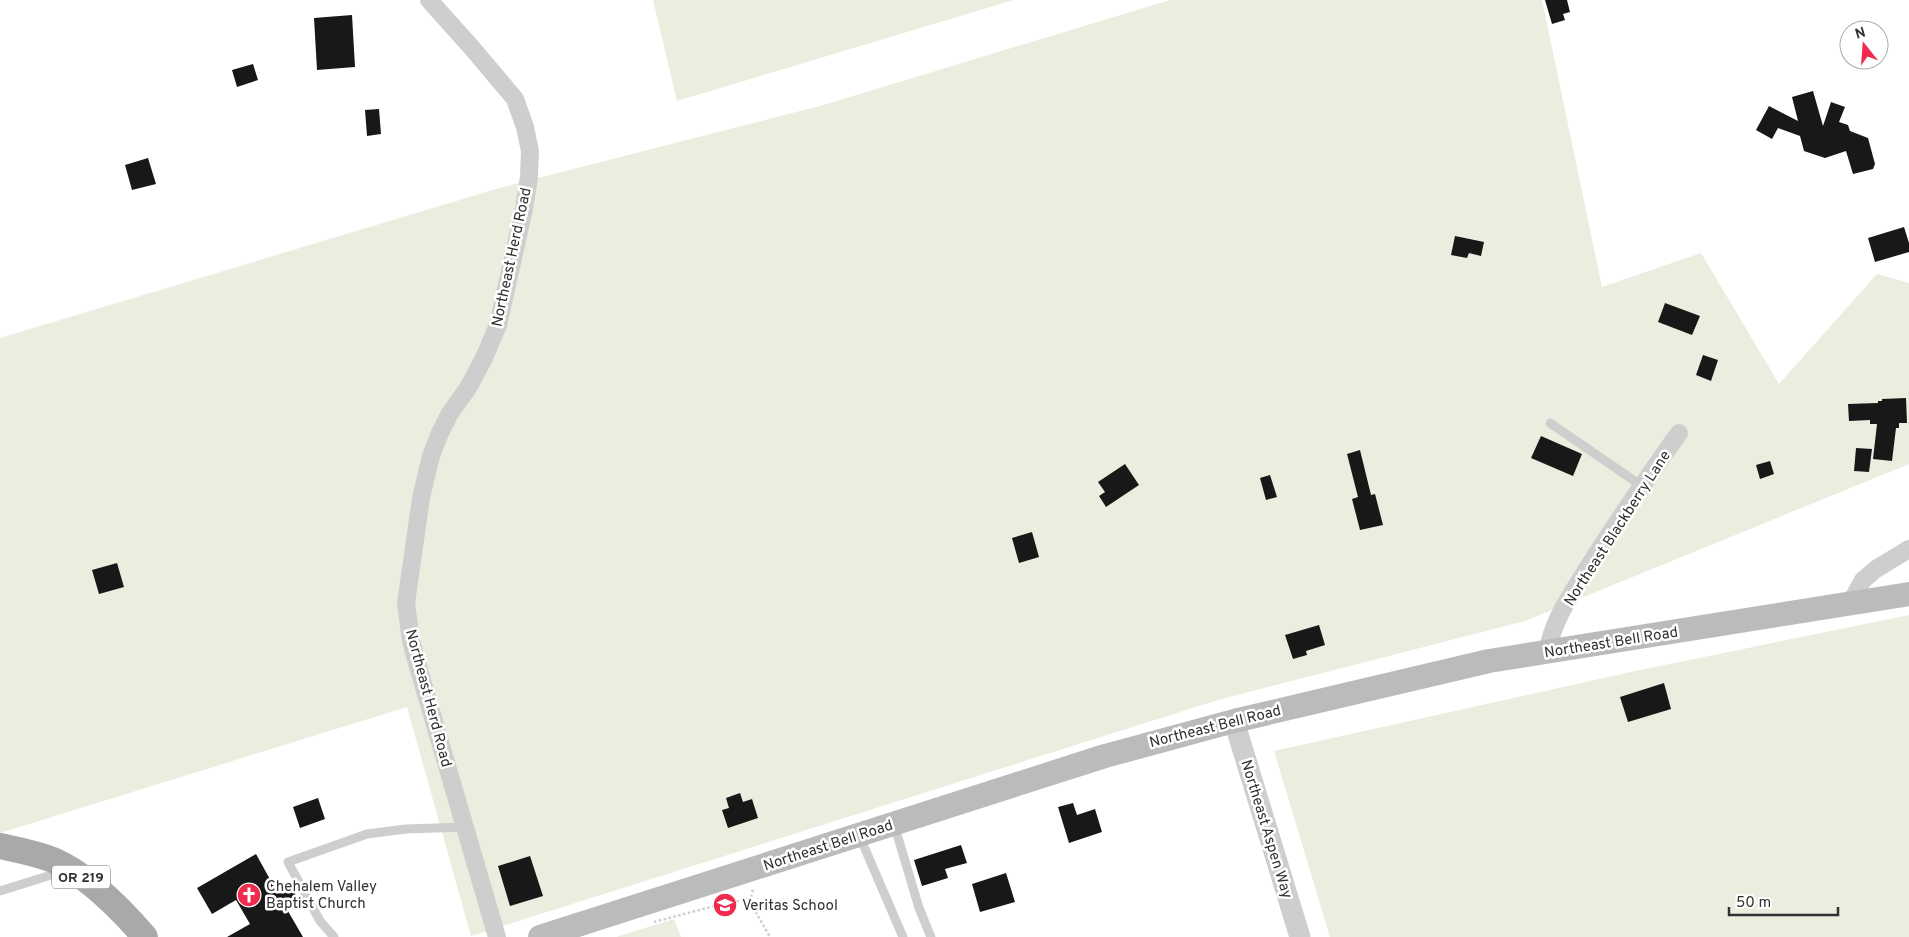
<svg xmlns="http://www.w3.org/2000/svg" width="1909" height="937" font-family="Overpass,sans-serif">
	<style>
		.green { fill: #e9eedf }
		.building { fill: #181818 }
		.lines { fill: none; stroke-linecap: round; stroke-linejoin: round }
		.path { stroke: #cecece; stroke-width: 2.5; stroke-dasharray: 2.5 2.5; stroke-linecap: butt }
		.service { stroke: #cecece; stroke-width: 9 }
		.minor { stroke: #cecece; stroke-width: 18 }
		.tertiary { stroke: #cecece; stroke-width: 21 }
		.secondary { stroke: #bbb; stroke-width: 24 }
		.primary { stroke: #a9a9a9; stroke-width: 26 }
		.labels { text-anchor: middle; stroke-width: 5; stroke-linejoin: round; paint-order: stroke }
		.shield { fill: #fff; stroke: #6f6f6f; stroke-width: 1 }
		.shield-label { font-size: 14px; font-weight: bold; fill: #313131 }
		.street-label { font-size: 15px; fill: #313131; stroke: #fff }
		.poi-label { font-size: 15px; fill: #313131; stroke: #fff; text-anchor: start }
	</style>
	<rect width="100%" height="100%" fill="#fff"/>
	<path class="green" d="M653,0h361l-337,101z
		M1170,0h372l60,287 99,-34 78,131 98,-110 32,9v181l-384,157 -307,79 -747,236 -64,-229 -407,126v-495l503,-151 317,-81z
		M1909,615v322h-579l-56,-186 366,-81z
		M674,919l7,18h-65z"/>
	<path class="building" d="M1545,0h22l3,12 -7,2 2,6 -13,4z
		M352,15l3,52 -38,3 -3,-52z
		M253,64l5,16 -21,7 -5,-17z
		M1813,91l10,35 8,-24 14,5 -6,15 9,3 2,6 18,7 7,26 -2,5 -20,5 -7,-23 -21,7 -21,-7 -4,-15 -22,-8 -6,11 -16,-9 13,-24 29,15 -6,-24z
		M379,109l2,25 -14,2 -2,-26z
		M148,158l8,26 -24,6 -7,-25z
		M1904,227l5,16v9l-34,10 -7,-24z
		M1455,236l29,6 -3,14 -12,-3 -2,5 -16,-3z
		M1665,303l35,13 -8,19 -34,-13z
		M1703,355l15,5 -7,21 -15,-6z
		M1906,398l1,25h-8v5h-3l-4,33 -19,-2 4,-35h-7v-4l-21,1 -1,-17 30,-1v-2h4v-2z
		M1541,436l41,18 -9,22 -42,-18z
		M1856,448l16,1 -3,23 -15,-1z
		M1360,450l11,45 4,-1 8,31 -23,5 -8,-31 6,-2 -11,-43z
		M1770,461l4,13 -14,5 -4,-14z
		M1125,464l14,21 -33,22 -7,-11 6,-4 -7,-10z
		M1270,475l7,22 -11,3 -6,-22z
		M1032,532l7,25 -20,6 -7,-25z
		M117,563l7,24 -25,7 -7,-24z
		M1319,625l6,20 -19,6 1,4 -14,4 -8,-24z
		M1664,683l7,26 -43,13 -8,-25z
		M740,793l3,9 9,-3 6,19 -30,10 -6,-18 7,-2 -3,-10z
		M318,798l7,21 -25,9 -7,-21z
		M1073,803l4,12 18,-6 7,23 -33,11 -11,-36z
		M961,845l6,18 -22,6 3,9 -26,8 -8,-26z
		M256,854l21,38 13,-7 8,13 -13,8 18,31h-76l23,-13 -14,-24 -24,14 -15,-26z
		M530,856l13,40 -33,10 -12,-40z
		M1006,873l9,29 -35,10 -8,-28z"/>
	<g class="lines">
		<path class="path" d="M750,902l3,-13
			M654,922l79,-21 17,1 20,35"/>
		<path class="service" d="M1550,423l92,63
			M894,824l25,84 12,29
			M859,835l44,102
			M0,891l64,-20
			M334,937l-14,-16 -32,-59 79,-28 39,-5 59,-2"/>
		<path class="minor" d="M429,0l43,48 43,51 10,28 5,24 -1,26 -5,32 -26,116 -14,33 -16,30 -18,25 -10,20 -9,23 -10,42 -15,105 5,38 8,29 78,267
			M1850,604l13,-24 13,-11 33,-20
			M1548,651c4,-30 23,-56 39,-82 29,-46 60,-91 92,-136"/>
		<path class="tertiary" d="M1234,721l66,216"/>
		<path class="secondary" d="M540,937l565,-181 129,-35 255,-60 420,-67"/>
		<path class="primary" d="M0,846c18,4 35,7 53,14 35,15 67,48 92,77"/>
	</g>
	<defs>
		<g id="church-disc" transform="scale(1.25)"><circle r="9.5" fill="#ef2b4e" stroke="#fff"/><path d="M-1.2-6h2.4v3.5h3.3v2.4h-3.3V6h-2.4V-.1h-3.3v-2.4h3.3Z" fill="#fff"/></g>
		<g id="school-disc" transform="scale(1.25)"><circle r="9.5" fill="#ef2b4e" stroke="#fff"/><path d="M0-5L7-2L0 1L-7-2ZM-4 1L0 2.5L4 1V4Q0 6-4 4Z" fill="#fff"/></g>
	</defs>
	<g fill-rule="evenodd">
		<use href="#church-disc" x="249" y="895"/>
		<use href="#school-disc" x="725" y="905"/>
	</g>
	<g class="labels">
		<rect class="shield" x="52" y="865.5" width="58" height="23" rx="4"/>
		<g class="shield-label">
			<text x="81" y="882">OR 219</text>
		</g>
		<g class="street-label">
			<text transform="translate(511 257) rotate(-78)" y="5">Northeast Herd Road</text>
			<text transform="translate(1617 528) rotate(-57)" y="5">Northeast Blackberry Lane</text>
			<text transform="translate(1611 642) rotate(-9)" y="5">Northeast Bell Road</text>
			<text transform="translate(429 698) rotate(75)" y="5">Northeast Herd Road</text>
			<text transform="translate(1215 726) rotate(-14)" y="5">Northeast Bell Road</text>
			<text transform="translate(1267 829) rotate(73)" y="5">Northeast Aspen Way</text>
			<text transform="translate(828 845) rotate(-18)" y="5">Northeast Bell Road</text>
		</g>
		<g class="poi-label">
			<text x="266" y="891">Chehalem Valley<tspan x="266" dy="17">Baptist Church</tspan></text>
			<text x="742" y="910">Veritas School</text>
		</g>
	</g>
	<g transform="translate(1864 45) rotate(343)"><circle r="24" fill="#ffffff" stroke="#adadad"/>
	<path d="M0-4L9 19L0 12L-9 19Z" fill="#ef2b4e"/>
	<text y="-8" font-size="14" font-weight="bold" text-anchor="middle" fill="#313131">N</text>
	</g>
	<path d="M1729 907v8h109v-8" fill="none" stroke="#313131" stroke-width="2.5"/>
	<text x="1736" y="907" font-size="15" fill="#313131" stroke="#ffffff" stroke-width="4" paint-order="stroke">50 m</text>
</svg>
